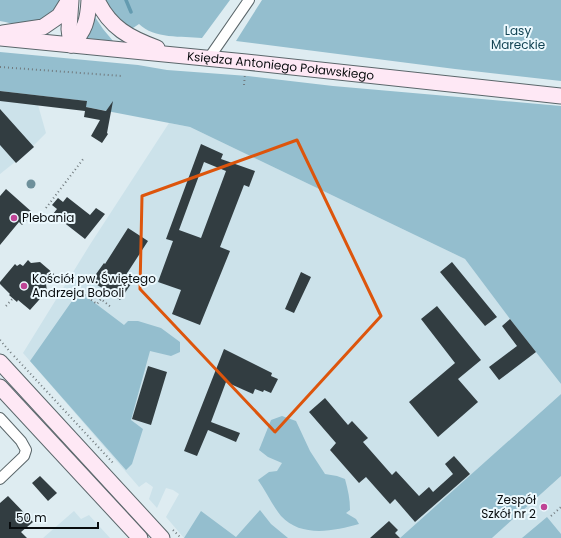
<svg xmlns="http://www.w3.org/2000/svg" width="561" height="538" font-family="Poppins,sans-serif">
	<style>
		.built { fill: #cce2ea }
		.green { fill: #94bece }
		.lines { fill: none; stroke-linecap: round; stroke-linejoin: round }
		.stream { stroke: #649bb0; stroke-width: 3.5 }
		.building { fill: #323d41; fill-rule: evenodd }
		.minor-casing { stroke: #5a666a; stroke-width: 12 }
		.secondary-casing { stroke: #5a666a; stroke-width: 17 }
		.path { stroke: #717a7e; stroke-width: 2; stroke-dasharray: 1 3; stroke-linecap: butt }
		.minor { stroke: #fff; stroke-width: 10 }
		.secondary { stroke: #fee8f5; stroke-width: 15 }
		.tree { fill: #6e909b }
		.marked { fill: none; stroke: #dd550c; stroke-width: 3; stroke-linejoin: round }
		.poi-dot { fill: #bf4496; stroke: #ecf9fe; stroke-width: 1.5 }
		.labels { text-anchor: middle; stroke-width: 4; stroke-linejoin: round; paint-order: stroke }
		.park-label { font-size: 12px; fill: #134454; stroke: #ecf9fe }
		.street-label { font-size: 12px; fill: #080c0e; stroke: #ecf9fe }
		.poi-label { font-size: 12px; fill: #080c0e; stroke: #ecf9fe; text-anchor: start }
	</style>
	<rect width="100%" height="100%" fill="#deecf1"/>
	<path class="built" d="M0,91l39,4 -1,10 8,28 -13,13 1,1 -34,27z
		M169,123l21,4 275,132 45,60 51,65v10l-161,144h-216l-18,-21 13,-23 -6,-4 -7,-2 -9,20 -8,-9 4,-12 -7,-5 -7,5 -116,-134 68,-110z
		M561,476v62h-69z
		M74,511l7,8 8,-4 21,23h-67z"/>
	<path class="green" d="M0,0h62c-8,16 -22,24 -40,25 -7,0 -15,-3 -22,-4z
		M105,0h125l-28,38c-20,-2 -48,1 -63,-14l-9,6 -10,-7z
		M262,0h299v81l-106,-12 -219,-28z
		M93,14l10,15 10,12 -27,-3z
		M0,52l138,13 29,5 81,6 85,10 228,20v278l-51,-65 -45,-60 -275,-132 -104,-20v-6l-86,-10z
		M79,291l45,34 4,-4h10l23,7 19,14v10l-9,4 -21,-5 -19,69 12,9 -11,35 -6,6 -96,-109z
		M561,394v82l-69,62h-92z
		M282,416l14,5 14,30 15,23 12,2 8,3c3,11 5,20 5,31l-4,3 10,6 3,5c-25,7 -58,14 -78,-8 -9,-11 -15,-25 -23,-36l11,-8 8,-1 5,-8 -14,-6 -9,-7 12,-30z
		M260,510l11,14 17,14h-104l17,-27 35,26z
		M547,517l14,17v4h-39z"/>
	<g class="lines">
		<path class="stream" d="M126,0l5,12"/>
	</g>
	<path class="building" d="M0,91l87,10 -1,6 20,4 7,-10 -6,32 1,1 -6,9 -11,-7 9,-16 -16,-3 1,-6 -85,-10z
		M0,109l34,38 -18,16 -16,-18z
		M201,144l22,10 -2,5 34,12 -6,16 -5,-2 -24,62 10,4 -30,74 -28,-11 9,-24 -23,-8 15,-41 -7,-2zM204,162l22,9 -25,67 -22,-8z
		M6,189l27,24 -11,12 -3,-3 -19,23v-49z
		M67,197l23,18 6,-7 9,6 -20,25 -32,-25 4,-5 -5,-4 6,-7 5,4z
		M128,228l20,13 -24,37 7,6 -11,16 -17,-13 -1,1 -11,-7 13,-18 1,1z
		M28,260l3,3 9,-1 14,12 -8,10 1,7 -17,19 -12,-10 -1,2 -8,-7 1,-1 -10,-10v-2l15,-18 2,2 3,-2 3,2z
		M452,262l45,55 -12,9 -45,-54z
		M301,272l10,5 -17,36 -9,-4z
		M437,306l44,54 -23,19 20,23 -40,35 -29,-35 46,-39 -34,-44z
		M510,319l26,33 -37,28 -10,-13 28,-21 -15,-20z
		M224,349l48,24 -1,3 7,3 -7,14 -7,-3 -1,2 -8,-3 -2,5 -27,-12 -15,40 29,11 -4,9 -28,-12 -11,26 -13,-5z
		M148,366l19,6 -16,53 -19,-6z
		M325,398l23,27 4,-4 16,17 -5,4 29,33 4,-4 23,25 10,-9 4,5 20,-18 -8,-10 9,-8 16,18 -55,48 -20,-23 -5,5 -24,-27 -7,6 -29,-33 6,-7 -27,-31z
		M40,476l17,17 -9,8 -16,-18z
		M8,496l25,26 -12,10 6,6h-27v-35z
		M389,521l9,9 -3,3 5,5h-30z"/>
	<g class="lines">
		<g class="minor-casing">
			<path id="minor" d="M209,58l40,-58
				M0,418l21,23 5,9 -2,6 -24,23"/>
		</g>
		<g class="secondary-casing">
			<g id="secondary">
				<path d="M97,0c13,28 33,38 60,48"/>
				<path d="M3,33l40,-6 16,-11 10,-16"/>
				<path id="s1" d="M0,38l246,24 315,34"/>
				<path d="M71,45c14,-14 17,-25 18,-45"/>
				<path d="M71,45l-2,-16 2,-29"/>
				<path d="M0,362l162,176"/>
				<path d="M0,387l140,151"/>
			</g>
		</g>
		<path class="path" d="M0,67l122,9
			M244,85l1,-11
			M46,208l38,-50
			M75,288l22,16 4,-5 11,9
			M6,306l8,-9
			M0,340l11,13
			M14,356l100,108
			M551,516l10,-9
			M173,530l8,8"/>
		<use href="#minor" class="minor"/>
		<use href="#secondary" class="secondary"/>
	</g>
	<circle class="tree" cx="31" cy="184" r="4.5"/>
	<path class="marked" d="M297,140l84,176 -106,116 -135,-143 2,-93z"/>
	<g class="poi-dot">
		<circle cx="14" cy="218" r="4"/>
		<circle cx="24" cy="286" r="4"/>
		<circle cx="544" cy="507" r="4"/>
	</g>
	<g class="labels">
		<g class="park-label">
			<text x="518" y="35">Lasy<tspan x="518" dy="14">Mareckie</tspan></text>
		</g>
		<g class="street-label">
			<text dy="4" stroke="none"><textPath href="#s1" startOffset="282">Księdza Antoniego Poławskiego</textPath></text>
		</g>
		<g class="poi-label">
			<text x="22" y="222">Plebania</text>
			<text x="32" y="283">Kościół pw. Świętego<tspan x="32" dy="14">Andrzeja Boboli</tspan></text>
			<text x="536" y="504" text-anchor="end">Zespół<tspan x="536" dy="14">Szkół nr 2</tspan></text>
		</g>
	</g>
	<path d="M10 522v6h88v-6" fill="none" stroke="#080c0e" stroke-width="2"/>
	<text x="16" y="522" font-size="12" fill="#080c0e" stroke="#ecf9fe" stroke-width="3" paint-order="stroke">50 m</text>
</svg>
